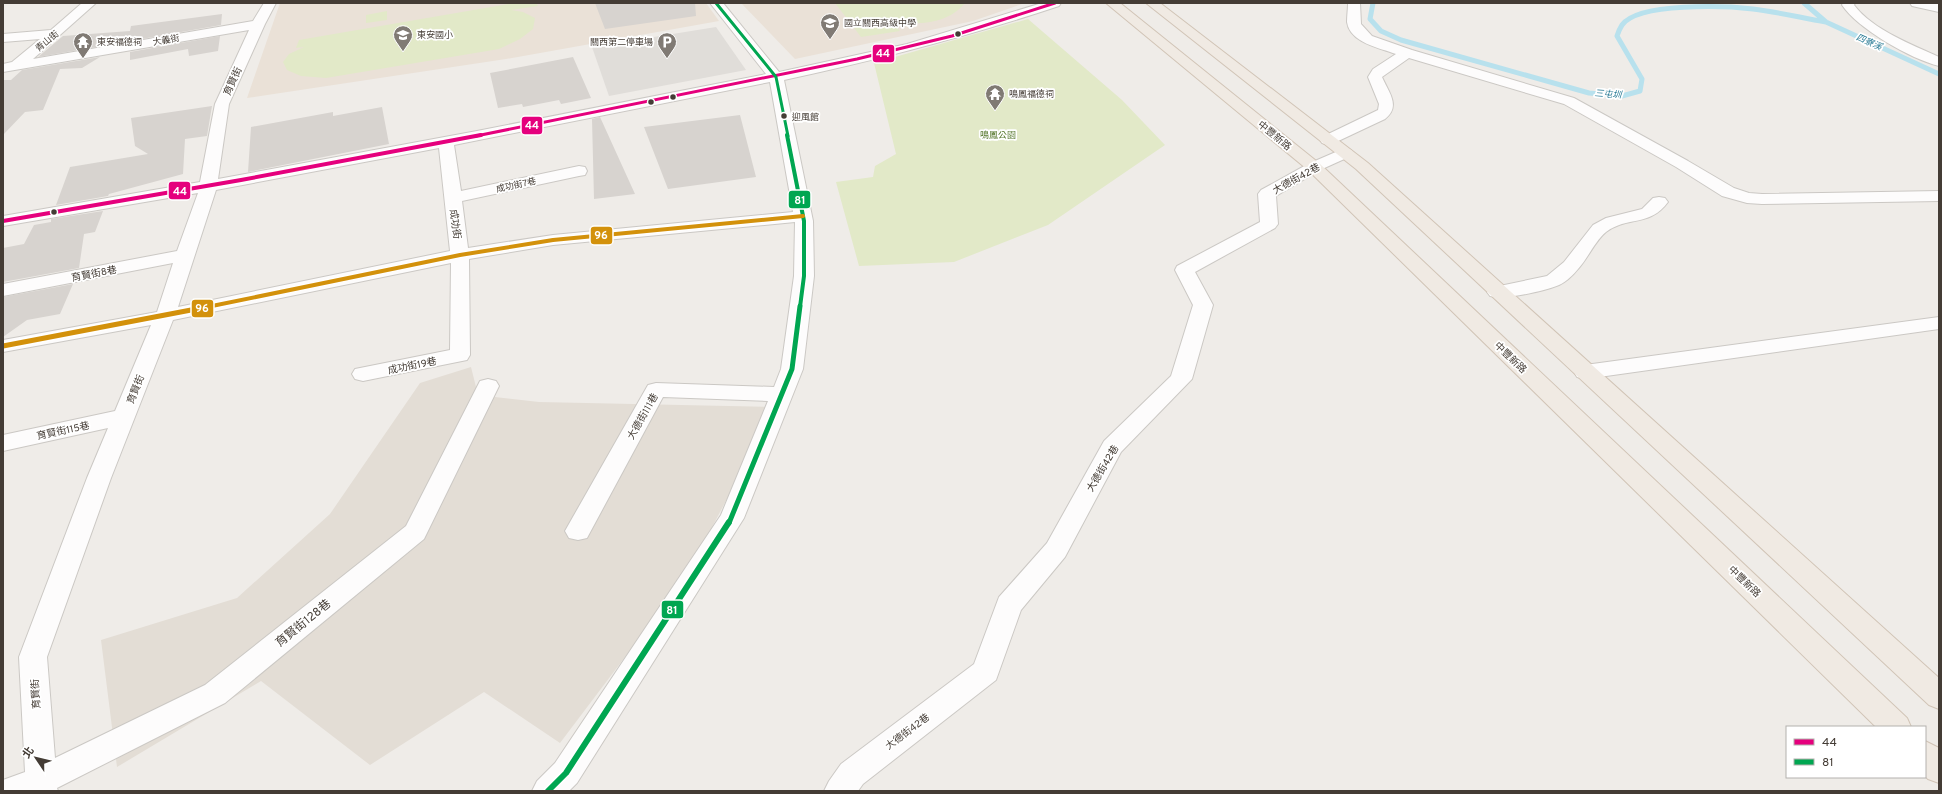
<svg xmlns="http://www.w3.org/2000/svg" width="1942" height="794" font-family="Overpass,'Noto Sans TC',sans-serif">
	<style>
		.residential { fill: #e3ddd5 }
		.education { fill: #eae1d7 }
		.green { fill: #e2e9c8 }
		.parking { fill: #e0ddd9 }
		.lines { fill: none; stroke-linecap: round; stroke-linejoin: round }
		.stream { stroke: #b8e1ed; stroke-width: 5 }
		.building { fill: #d7d3cf }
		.minor-casing { stroke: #cbc8c4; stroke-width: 2 }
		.major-casing { stroke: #d1c4b6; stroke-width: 2 }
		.minor { fill: #fdfcfc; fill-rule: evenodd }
		.major { fill: #f0eae3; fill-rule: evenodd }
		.bus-1-far1-casing { stroke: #fff; stroke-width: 5 }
		.bus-1-casing { stroke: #fff; stroke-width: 6 }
		.bus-2-far3-casing { stroke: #fff; stroke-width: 5 }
		.bus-2-far2-casing { stroke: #fff; stroke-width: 6 }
		.bus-2-far1-casing { stroke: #fff; stroke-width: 8 }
		.bus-2-casing { stroke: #fff; stroke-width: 10 }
		.bus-3-far1-casing { stroke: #fff; stroke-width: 6 }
		.bus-3-casing { stroke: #fff; stroke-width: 8 }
		.bus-1-far1 { stroke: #e5007d; stroke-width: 3 }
		.bus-1 { stroke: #e5007d; stroke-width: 4 }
		.bus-2-far3 { stroke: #00a651; stroke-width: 3 }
		.bus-2-far2 { stroke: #00a651; stroke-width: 4 }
		.bus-2-far1 { stroke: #00a651; stroke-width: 5 }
		.bus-2 { stroke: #00a651; stroke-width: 6 }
		.bus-3-far1 { stroke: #d3910b; stroke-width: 4 }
		.bus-3 { stroke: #d3910b; stroke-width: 5 }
		.bus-dot { fill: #443c35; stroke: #fff; stroke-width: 1.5 }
		.labels { text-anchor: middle; stroke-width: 3.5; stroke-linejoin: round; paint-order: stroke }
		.far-poi-label { font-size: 9px; fill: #443c35; stroke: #fff; text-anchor: start }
		.far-street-label { font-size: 9px; fill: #443c35; stroke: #fff }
		.far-water-label { font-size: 9px; font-style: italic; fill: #2b7c96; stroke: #fff }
		.bus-label { font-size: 9px; fill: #443c35; stroke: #fff; text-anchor: start }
		.far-park-label { font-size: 9px; fill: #537529; stroke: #fff }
		.street-label { font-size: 10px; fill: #443c35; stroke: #fff }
		.near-street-label { font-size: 12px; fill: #443c35; stroke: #fff }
		.line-badge { stroke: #fff; stroke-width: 1.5 }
		.badge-label { font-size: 11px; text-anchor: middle; font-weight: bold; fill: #fff }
	</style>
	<rect width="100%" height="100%" fill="#efece8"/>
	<path class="residential" d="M471,367l7,28 61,7 236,5 -88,168 -127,168 -76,-51 -114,73 -109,-84 -144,86 -16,-127 136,-42 93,-84 90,-131z"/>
	<path class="education" d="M280,3h426l13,18 -213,38 -259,39z
		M741,3h284l-52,18 -178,38z"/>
	<path class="green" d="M515,3h21l2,3 -27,4 12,2 12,6 -2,11 -13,10 -21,10 -173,29 -25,-2 -14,-6 -4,-8 6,-8 15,-7 -8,1 3,-8z
		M835,3h130c-18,22 -46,21 -72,20l7,8 -39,6z
		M387,11v9l-21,3v-8z
		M1028,19l94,81 43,45 -117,80 -94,37 -95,4 -23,-84 37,-5 2,-11 21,-12 -22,-91z"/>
	<path class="parking" d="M716,27l30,43 -137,26 -17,-49z"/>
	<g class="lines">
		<path class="stream" d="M1373,3l-3,16 11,12 20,9 188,53 33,3 18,-5 2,-12 -25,-43c1,-3 3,-8 5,-11 16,-23 105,-19 131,-16 25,3 49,9 73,13
			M1804,3l22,19 113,52"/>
	</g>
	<path class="building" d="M595,3h100l1,13 -91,13z
		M222,14l-1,11 -91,16v-3l-6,4 -86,15 25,-21 67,-5 1,-5z
		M220,36l-2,15 -29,5 -1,-7 -58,11v-8z
		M100,57l-18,11 -22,1 -17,41 -18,2 -22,23v-55h8l11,-10z
		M573,57l18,41 -30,6 -2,-4 -36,7 -1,-3 -24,4 -8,-35z
		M212,106l-5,30 -22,3 -2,35 -74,20 -1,2 -52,9 14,-38 78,-13 -13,-8 -4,-28z
		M382,107l7,37 -141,28 3,-45 82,-15v4z
		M740,115l16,62 -88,12 -24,-62z
		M600,117l35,77 -41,5 -2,-80z
		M103,211l-8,21 -11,2 -5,34 -76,14v-34l21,-4 10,-19 17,-3v-3z
		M73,284l-13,30 -33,6 -24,17v-40z"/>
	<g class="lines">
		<g class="minor-casing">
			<path id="minor" d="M82,3h14l-63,56 220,-38 11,-18h12l-11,21 -36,80 -11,75 259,-48 289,-57 -56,-71h13l56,69 128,-28 135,-41h19l-2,3c-90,30 -182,54 -275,74l29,141 1,55 -11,93 -59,149 -167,265 -8,8h-37l5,-10 18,-18 166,-248 47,-114 -105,-4 -76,141 -9,2 -9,-2 -4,-7 83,-146 8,-2 118,4 7,-18 13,-93 1,-54 -242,23 -84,14 1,96 -3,5 -104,21 -8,-2 -3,-5 3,-5 95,-19 1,-87 -278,57 -62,158 -64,179 8,101 150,-73 201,-159 74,-145 8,-2 8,2 3,5 -75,153 -199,164 -168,85 1,3h-55v-11l22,-8 -6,-115 68,-179 21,-50 -105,23v-16l112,-24 36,-86 -148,27v-12l154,-28 16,-49 -170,33v-12l174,-33 21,-58 -195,33v-10l197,-34 15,-78 34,-74 -246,42v-8l9,-2 28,-23 -37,3v-8l48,-4zM770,82l23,130 -240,23 -85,13 -6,-47 117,-25 6,-1 2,-4 -2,-4 -6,-1 -118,25 -7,-46zM439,148l11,103 -272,56 38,-117z
				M1348,3h12l1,21 11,12 40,14 162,48 114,63 46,27 15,5 13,1 177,-3v10l-177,3 -15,-1 -25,-7 -46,-29 -112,-63 -155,-46 -27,19c7,16 19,29 3,42l-51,24 -6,2 -6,-2 -2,-3 2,-3 56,-27 1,-6 -11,-27 5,-8 23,-15c-16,-6 -46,-11 -49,-32 0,-6 1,-13 1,-19z
				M1843,3h12l-1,2c19,25 57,39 85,52v9c-28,-7 -81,-37 -97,-61z
				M1910,3l29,1v8l-27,-6z
				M1345,148l6,2 2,3 -2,3 -31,14 -44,26 2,28 -3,4 -80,44 18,33 -21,74 -71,73 -56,105 -44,53 -25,70 -133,104 -5,7h-34l5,-10 12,-17 133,-100 25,-67 48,-54 57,-102 67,-65 22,-71 -18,-35 2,-4 83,-44 -2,-28 3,-4 47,-26z
				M1659,197l6,1 3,4c-18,25 -41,14 -62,30 -11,9 -18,26 -28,37 -4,5 -12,13 -19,16 -15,6 -53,15 -69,11l-3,-4 3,-4 57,-12 17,-14 29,-37 13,-7 36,-9 11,-11z
				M1939,317v12l-354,50 -8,-2 -3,-5 3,-5 8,-2z"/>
		</g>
		<g class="major-casing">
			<path id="major" d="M1106,3h14l200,161 587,554 4,9h-35l-568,-557z
				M1146,3h14l208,160 571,515v31l-10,-4 -573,-536z
				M1925,741l14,7v35l-11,-4 -3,-3z"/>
		</g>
		<use href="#minor" class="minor"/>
		<use href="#major" class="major"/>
		<g class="bus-1-far1-casing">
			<path id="bus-1-far1" d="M476,136l381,-77 95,-23 103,-33"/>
		</g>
		<g class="bus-1-casing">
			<path id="bus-1" d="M3,221l238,-41 240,-45"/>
		</g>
		<g class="bus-2-far3-casing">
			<path id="bus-2-far3" d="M716,3l60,74 12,59"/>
		</g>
		<g class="bus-2-far2-casing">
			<path id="bus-2-far2" d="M787,135l17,86v55l-4,31"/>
		</g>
		<g class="bus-2-far1-casing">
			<path id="bus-2-far1" d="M729,523l63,-154 8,-63"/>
		</g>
		<g class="bus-2-casing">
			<path id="bus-2" d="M548,791l18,-18 163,-251"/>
		</g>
		<g class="bus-3-far1-casing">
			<path id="bus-3-far1" d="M207,307l253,-52 93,-15 250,-24"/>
		</g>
		<g class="bus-3-casing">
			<path id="bus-3" d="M3,346l209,-40"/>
		</g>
		<use href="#bus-1-far1" class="bus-1-far1"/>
		<use href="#bus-1" class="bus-1"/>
		<use href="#bus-2-far3" class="bus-2-far3"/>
		<use href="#bus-2-far2" class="bus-2-far2"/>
		<use href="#bus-2-far1" class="bus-2-far1"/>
		<use href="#bus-2" class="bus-2"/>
		<use href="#bus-3-far1" class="bus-3-far1"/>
		<use href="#bus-3" class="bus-3"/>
	</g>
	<defs>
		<g id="school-pin" transform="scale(1)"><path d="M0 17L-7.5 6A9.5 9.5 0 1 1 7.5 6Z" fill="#807a74" stroke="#fff"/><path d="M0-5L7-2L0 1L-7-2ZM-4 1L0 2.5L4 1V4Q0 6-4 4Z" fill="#fff"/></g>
		<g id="temple-pin" transform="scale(1)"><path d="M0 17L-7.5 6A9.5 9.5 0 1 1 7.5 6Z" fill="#807a74" stroke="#fff"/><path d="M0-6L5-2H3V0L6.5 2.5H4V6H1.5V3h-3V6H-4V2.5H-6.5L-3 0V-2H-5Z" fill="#fff"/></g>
		<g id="parking-pin" transform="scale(1)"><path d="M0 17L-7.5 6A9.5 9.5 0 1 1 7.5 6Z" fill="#807a74" stroke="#fff"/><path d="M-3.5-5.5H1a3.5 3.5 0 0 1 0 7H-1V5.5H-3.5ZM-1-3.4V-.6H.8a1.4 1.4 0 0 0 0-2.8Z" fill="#fff"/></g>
	</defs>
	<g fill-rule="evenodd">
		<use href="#school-pin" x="830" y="23"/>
		<use href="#school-pin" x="403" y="35"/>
		<use href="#temple-pin" x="83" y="42"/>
		<use href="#parking-pin" x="667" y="42"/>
		<use href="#temple-pin" x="995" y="94"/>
	</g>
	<g class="bus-dot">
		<circle cx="958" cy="34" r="3.5"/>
		<circle cx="673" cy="97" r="3.5"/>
		<circle cx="651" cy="102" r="3.5"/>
		<circle cx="784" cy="116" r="3.5"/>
		<circle cx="54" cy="212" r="3.5"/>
	</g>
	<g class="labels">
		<g class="far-poi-label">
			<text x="844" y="26">國立關西高級中學</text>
			<text x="417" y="38">東安國小</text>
			<text x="97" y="45">東安福德祠</text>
			<text x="653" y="45" text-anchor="end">關西第二停車場</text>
			<text x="1009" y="97">鳴鳳福德祠</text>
		</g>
		<g class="far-street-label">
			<text transform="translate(166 40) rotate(-10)" y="3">大義街</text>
			<text transform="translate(47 41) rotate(-40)" y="3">青山街</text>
			<text transform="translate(516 185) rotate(-12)" y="3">成功街7巷</text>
		</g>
		<g class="far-water-label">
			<text transform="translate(1869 42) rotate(24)" y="3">四寮溪</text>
			<text transform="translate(1608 94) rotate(4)" y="3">三屯圳</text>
		</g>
		<g class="bus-label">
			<text x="792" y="120">迎風館</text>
		</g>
		<g class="far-park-label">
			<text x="998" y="138">鳴鳳公園</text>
		</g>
		<g class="street-label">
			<text transform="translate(232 81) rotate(-66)" y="4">育賢街</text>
			<text transform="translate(1275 135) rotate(39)" y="4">中豐新路</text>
			<text transform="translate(1296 178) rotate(-29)" y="4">大德街42巷</text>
			<text transform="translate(456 224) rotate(82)" y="4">成功街</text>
			<text transform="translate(94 273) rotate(-11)" y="4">育賢街8巷</text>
			<text transform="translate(1511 357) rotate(44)" y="4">中豐新路</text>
			<text transform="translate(412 365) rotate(-11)" y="4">成功街19巷</text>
			<text transform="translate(135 389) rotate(-68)" y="4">育賢街</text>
			<text transform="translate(642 416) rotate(-60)" y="4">大德街111巷</text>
			<text transform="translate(63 430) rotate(-12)" y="4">育賢街115巷</text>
			<text transform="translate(1102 468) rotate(-59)" y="4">大德街42巷</text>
			<text transform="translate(1745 581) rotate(44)" y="4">中豐新路</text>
			<text transform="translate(35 694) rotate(-94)" y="4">育賢街</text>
			<text transform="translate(907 731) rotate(-37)" y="4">大德街42巷</text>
		</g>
		<g class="near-street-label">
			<text transform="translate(303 623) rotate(-39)" y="4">育賢街128巷</text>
		</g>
	</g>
	<g class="line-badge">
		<rect x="872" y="44" width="23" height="19" rx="4" fill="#e5007d"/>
		<rect x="521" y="116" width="22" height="19" rx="4" fill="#e5007d"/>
		<rect x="168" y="181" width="23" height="19" rx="4" fill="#e5007d"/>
		<rect x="788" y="190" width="23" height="19" rx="4" fill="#00a651"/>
		<rect x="590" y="226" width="23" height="19" rx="4" fill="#d3910b"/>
		<rect x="191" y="299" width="23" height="19" rx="4" fill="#d3910b"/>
		<rect x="661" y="600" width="23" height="19" rx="4" fill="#00a651"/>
	</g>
	<g class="badge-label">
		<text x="883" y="57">44</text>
		<text x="532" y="129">44</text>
		<text x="180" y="195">44</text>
		<text x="800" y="204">81</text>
		<text x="601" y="239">96</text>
		<text x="202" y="312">96</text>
		<text x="672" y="614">81</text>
	</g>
	<rect width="1942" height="794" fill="none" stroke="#443c35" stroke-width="8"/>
	<rect x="1786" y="726" width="140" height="52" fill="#ffffff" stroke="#b4b1ae"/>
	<rect x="1794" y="739" width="20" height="6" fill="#e5007d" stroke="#b4b1ae"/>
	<text x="1822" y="746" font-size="12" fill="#443c35">44</text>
	<rect x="1794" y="759" width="20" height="6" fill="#00a651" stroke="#b4b1ae"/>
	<text x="1822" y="766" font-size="12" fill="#443c35">81</text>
	<g transform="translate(36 758) rotate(305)" stroke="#ffffff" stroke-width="3" paint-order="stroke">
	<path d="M0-3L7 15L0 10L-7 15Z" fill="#443c35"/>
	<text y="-6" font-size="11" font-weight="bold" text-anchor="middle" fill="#443c35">北</text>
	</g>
</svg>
